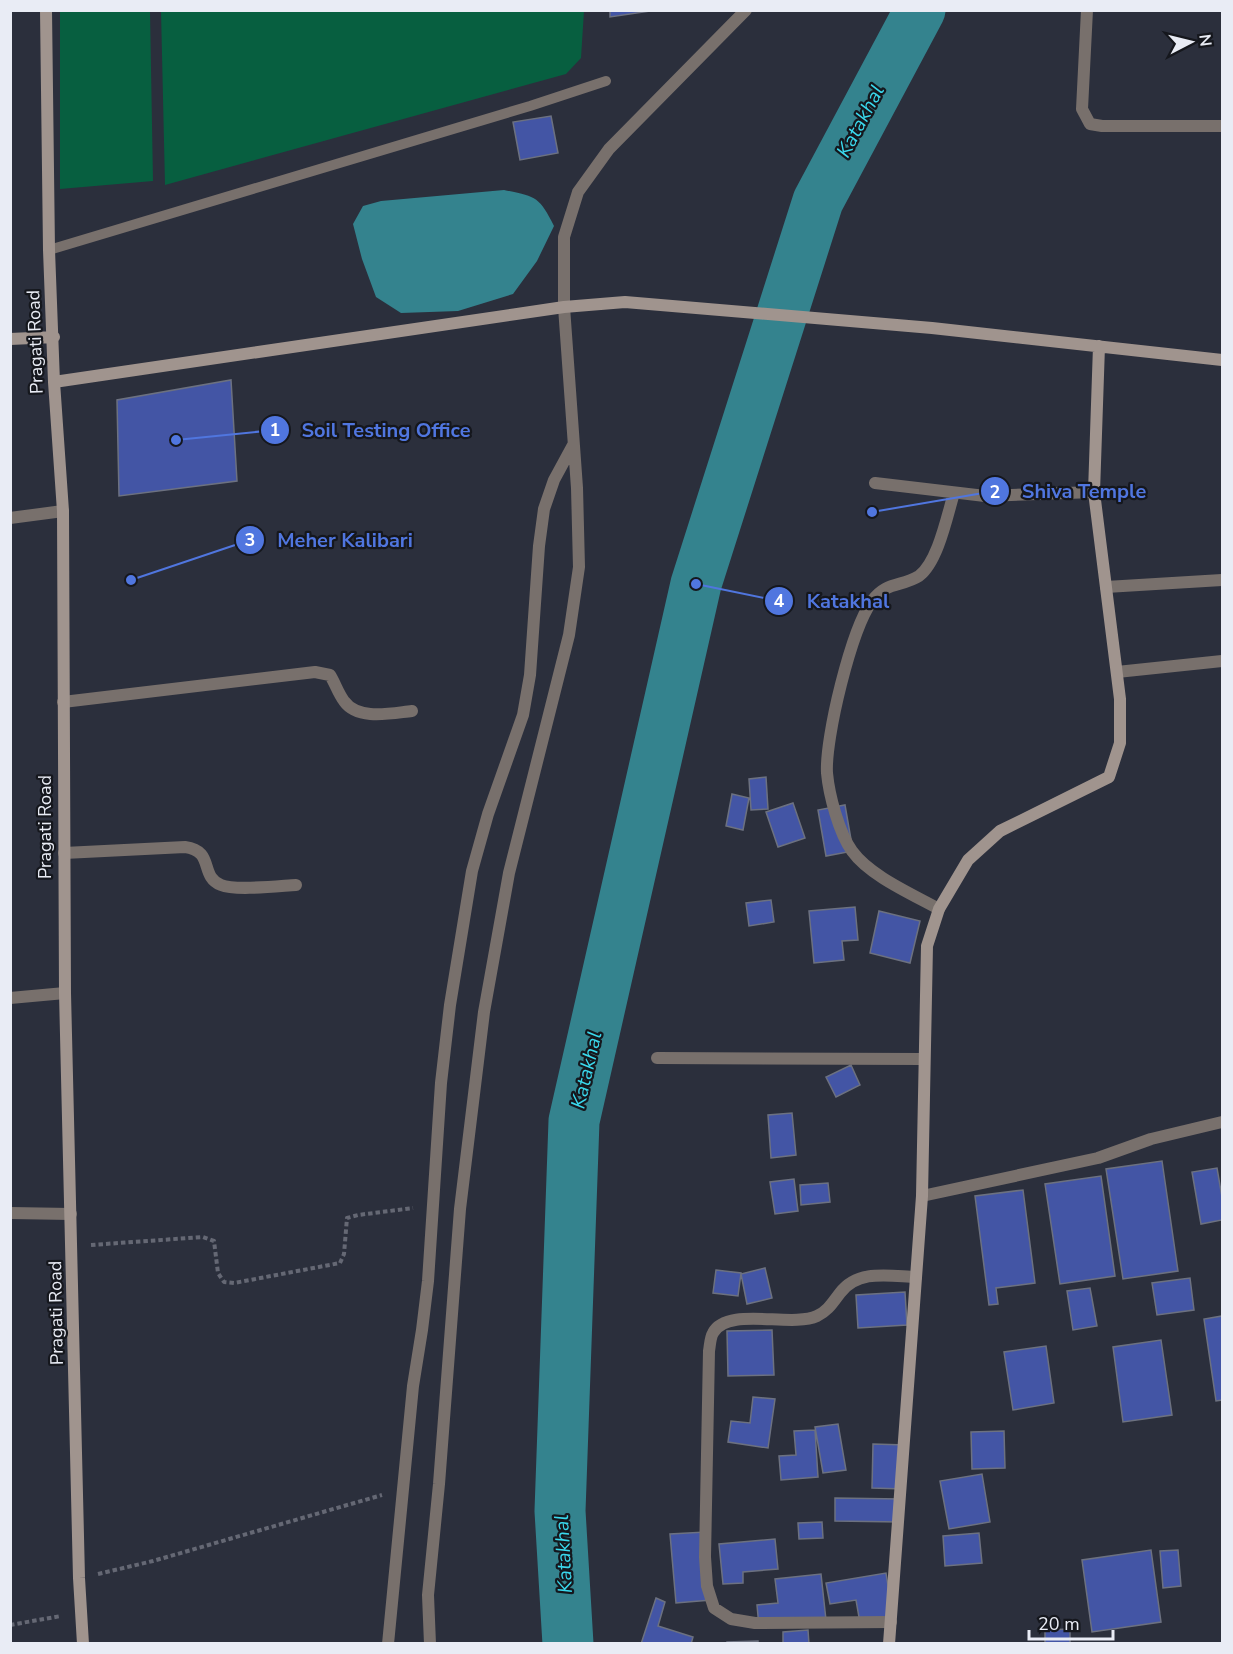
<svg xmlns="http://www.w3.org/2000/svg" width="1233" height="1654" font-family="'Nunito Sans',sans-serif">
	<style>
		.green { fill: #075f40 }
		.water { fill: #34838e }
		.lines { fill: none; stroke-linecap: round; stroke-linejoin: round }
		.river { stroke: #34838e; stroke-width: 51 }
		.building { fill: #4355a5; stroke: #6c7180; stroke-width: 1.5 }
		.path { stroke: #656874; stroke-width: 4; stroke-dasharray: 4.5 3; stroke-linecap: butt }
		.lane { stroke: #78706c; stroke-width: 10 }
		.street { stroke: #78706c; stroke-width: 12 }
		.secondary { stroke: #a0948e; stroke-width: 12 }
		.labels { text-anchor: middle; stroke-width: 4.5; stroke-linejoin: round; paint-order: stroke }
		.street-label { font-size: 18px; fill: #e9ecf5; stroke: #15171d }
		.water-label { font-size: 20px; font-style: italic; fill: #3ad8ec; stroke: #15171d }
		.leader { fill: none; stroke: #5076df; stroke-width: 2 }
		.callout-dot { fill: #5076df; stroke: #15171d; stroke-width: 2 }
		.mark-label { font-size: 18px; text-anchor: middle; font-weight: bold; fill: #fff }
		.callout-label { font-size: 20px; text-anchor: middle; font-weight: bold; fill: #5076df; stroke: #15171d; stroke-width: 4.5; stroke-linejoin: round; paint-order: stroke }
	</style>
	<rect width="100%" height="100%" fill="#2b2f3c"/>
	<path class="green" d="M60,11h90l3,170 -93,8z
		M161,11l1,-1 422,1 -3,47 -15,16 -401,111z"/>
	<path class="water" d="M504,190c32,7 35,6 50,36l-17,35 -24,33 -55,17 -57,2 -25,-16 -14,-38 -9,-35 10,-18 18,-5z"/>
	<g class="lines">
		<path class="river" d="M568,1644l-8,-133 14,-390 122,-537 122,-383 102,-191"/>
	</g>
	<path class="building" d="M610,10h47l-47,7z
		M551,116l7,37 -38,7 -7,-38z
		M231,380l6,101 -118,15 -2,-96z
		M766,777l2,32 -17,1 -2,-31z
		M732,794l17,4 -6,32 -17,-4z
		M793,803l12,35 -27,9 -12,-35z
		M845,805l8,46 -27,5 -8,-46z
		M771,900l3,22 -25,4 -3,-23z
		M855,907l3,33 -16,1 2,19 -30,3 -5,-52z
		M879,911l41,10 -10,42 -40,-10z
		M851,1065l9,20 -24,12 -10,-20z
		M792,1113l4,42 -25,3 -3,-43z
		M1162,1161l16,110 -55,8 -17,-110z
		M1217,1168l5,29v23l-21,4 -9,-52z
		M1101,1176l14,100 -55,8 -15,-100z
		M794,1179l4,32 -23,3 -5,-32z
		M828,1183l2,19 -29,3 -1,-20z
		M1023,1190l12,93 -39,5 2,16 -9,1 -14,-109z
		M765,1268l7,30 -25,6 -6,-30z
		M716,1270l25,3 -3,23 -25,-3z
		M1190,1278l4,32 -37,5 -5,-32z
		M1090,1288l7,38 -24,4 -6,-39z
		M905,1292l2,33 -49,3 -2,-33z
		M1222,1316v84l-6,1 -12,-82z
		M772,1330l2,45 -46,1 -1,-45z
		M1161,1340l11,75 -49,7 -10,-75z
		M1046,1346l8,57 -41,7 -9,-58z
		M753,1397l22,2 -7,49 -40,-6 3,-21 19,2z
		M838,1424l8,46 -23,3 -8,-46z
		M815,1430l3,47 -37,3 -2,-24 17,-1 -2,-24z
		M1004,1431l1,37 -33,1 -1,-37z
		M873,1444l32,1 -1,44 -32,-1z
		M982,1474l8,48 -41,7 -9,-48z
		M835,1498l66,1 -1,23 -65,-1z
		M822,1522l1,16 -24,1 -1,-16z
		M706,1532l5,68 -35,3 -6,-69z
		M979,1533l3,30 -37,3 -2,-30z
		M775,1539l3,30 -35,3v11l-20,1 -4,-40z
		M1151,1550l10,72 -69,10 -10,-72z
		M1178,1550l3,36 -18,2 -3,-37z
		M886,1573l7,45 -33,5 -4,-23 -26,4 -4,-21z
		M821,1574l5,46 -67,7 -2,-22 21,-2 -3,-24z
		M656,1598l9,4 -7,24 35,11 -2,7h-50z
		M1070,1629v15h-25v-14z
		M808,1630l1,14h-26v-12z
		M758,1641v3h-31v-2z"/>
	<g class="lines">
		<path class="path" d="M91,1245l112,-8 11,4 4,32 6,9 10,1 106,-20 4,-9 3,-36 11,-3 55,-7
			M98,1574l55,-13 229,-66
			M10,1625l51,-9"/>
		<path class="lane" d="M49,250l481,-144 76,-25"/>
		<path class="street" d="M1087,10l-5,99 8,15 12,2h120
			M875,483l110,13 109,-4
			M10,518l53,-7
			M1106,587l116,-7
			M1117,672l105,-11
			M63,702l252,-30 15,3c5,8 8,18 14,26 14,20 48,12 68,10
			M64,853l121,-6c30,4 14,29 36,38 14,6 58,1 75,0
			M939,909c-27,-15 -69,-33 -87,-58 -13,-18 -23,-56 -25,-78 -2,-35 24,-143 45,-172 14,-20 30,-14 47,-25 19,-14 28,-60 35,-83
			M10,998l55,-5
			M657,1058l267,1
			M922,1196l176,-38 53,-19 71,-17
			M10,1213l61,1
			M891,1622l-136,1 -24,-4 -17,-11 -7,-22 -2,-29 4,-206c1,-5 1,-13 4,-18 14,-27 78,-5 104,-17 11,-5 16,-14 23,-23 18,-24 49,-17 76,-16
			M388,1644l25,-258 9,-56 6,-49 13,-198 9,-78 22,-134 16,-57 35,-99 7,-40 9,-129 5,-37 10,-29 19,-35
			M430,1644l-2,-49 11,-111 21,-275 24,-197 25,-139 60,-238 10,-68 -2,-79 -13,-181v-70l14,-45 31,-43 137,-139"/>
		<path class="secondary" d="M46,10l3,240 5,132 9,129 2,482 14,585 4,66
			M10,339l44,-2
			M54,382l510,-75 61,-5 307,26 290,32
			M889,1644l33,-448 5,-250 12,-37 29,-49 32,-29 109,-54 11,-34v-44l-26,-207 5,-146"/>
	</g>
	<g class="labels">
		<g class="street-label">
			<text transform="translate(35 342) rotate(-92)" y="6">Pragati Road</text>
			<text transform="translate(45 827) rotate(-90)" y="6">Pragati Road</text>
			<text transform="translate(56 1313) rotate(-91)" y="6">Pragati Road</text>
		</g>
		<g class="water-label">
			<text transform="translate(860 121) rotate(-62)" y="7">Katakhal</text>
			<text transform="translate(586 1070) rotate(-77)" y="7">Katakhal</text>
			<text transform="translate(563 1554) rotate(-93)" y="7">Katakhal</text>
		</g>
	</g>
	<path class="leader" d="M176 440L275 430M872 512L995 491M131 580L250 540M696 584L779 601"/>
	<g class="callout-dot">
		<circle cx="176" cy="440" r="6"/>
		<circle cx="872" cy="512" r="6"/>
		<circle cx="131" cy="580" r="6"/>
		<circle cx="696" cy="584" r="6"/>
		<circle cx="275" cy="430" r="15"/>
		<circle cx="995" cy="491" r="15"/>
		<circle cx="250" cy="540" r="15"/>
		<circle cx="779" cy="601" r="15"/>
	</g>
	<g class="mark-label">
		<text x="275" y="436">1</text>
		<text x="995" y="498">2</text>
		<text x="250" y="546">3</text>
		<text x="779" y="607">4</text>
	</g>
	<g class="callout-label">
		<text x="386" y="437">Soil Testing Office</text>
		<text x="1084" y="498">Shiva Temple</text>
		<text x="345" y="547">Meher Kalibari</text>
		<text x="848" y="608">Katakhal</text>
	</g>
	<rect width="1233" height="1654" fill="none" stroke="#e9ecf5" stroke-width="24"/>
	<g transform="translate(1191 42) rotate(83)" stroke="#15171d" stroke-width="4.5" paint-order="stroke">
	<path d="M0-4.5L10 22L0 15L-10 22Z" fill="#e9ecf5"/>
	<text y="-9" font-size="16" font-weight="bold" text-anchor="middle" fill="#e9ecf5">N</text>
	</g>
	<path d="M1029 1630v9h84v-9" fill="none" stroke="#e9ecf5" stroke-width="3"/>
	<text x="1038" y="1630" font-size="18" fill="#e9ecf5" stroke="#15171d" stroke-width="4.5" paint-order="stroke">20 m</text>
</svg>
